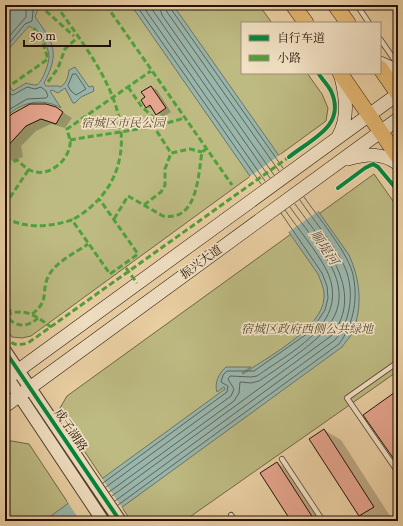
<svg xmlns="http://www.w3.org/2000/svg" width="403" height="526" font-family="Vollkorn,'Noto Serif SC',serif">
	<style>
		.green { fill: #bdba82; stroke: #706645 }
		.water { fill: #99b6ac; stroke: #6a746a }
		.pier { fill: #ebd1a5 }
		.shadow { fill: #0003 }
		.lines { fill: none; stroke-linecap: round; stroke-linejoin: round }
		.shore { stroke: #5e645a; stroke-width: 1 }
		.building { fill: #e6a58f; stroke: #231108 }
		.service-casing { stroke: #55412f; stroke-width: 6 }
		.tertiary-casing { stroke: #55412f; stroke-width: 14 }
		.secondary-casing { stroke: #231108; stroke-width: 14 }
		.primary-casing { stroke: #231108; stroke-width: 16 }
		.service { stroke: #f2e1c4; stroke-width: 4.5 }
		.tertiary { stroke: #f2e1c4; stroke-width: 12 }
		.secondary { stroke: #f2e1c4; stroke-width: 13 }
		.primary { stroke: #e6b872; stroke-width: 15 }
		.quiet { stroke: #50a03e; stroke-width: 3; stroke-dasharray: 6 3; stroke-linecap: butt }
		.cycleway-casing { stroke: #f2e1c4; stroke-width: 6 }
		.cycleway { stroke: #00873e; stroke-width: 4 }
		.labels { text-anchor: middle; stroke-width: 3.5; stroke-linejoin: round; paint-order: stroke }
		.park-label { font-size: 12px; font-style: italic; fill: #594c33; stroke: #f2e1c4 }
		.street-label { font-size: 12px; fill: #231108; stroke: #f2e1c4 }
		.water-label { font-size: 13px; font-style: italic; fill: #4c4b41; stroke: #f2e1c4 }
	</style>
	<rect width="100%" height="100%" fill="#ebd1a5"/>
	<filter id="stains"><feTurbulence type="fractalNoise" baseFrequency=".005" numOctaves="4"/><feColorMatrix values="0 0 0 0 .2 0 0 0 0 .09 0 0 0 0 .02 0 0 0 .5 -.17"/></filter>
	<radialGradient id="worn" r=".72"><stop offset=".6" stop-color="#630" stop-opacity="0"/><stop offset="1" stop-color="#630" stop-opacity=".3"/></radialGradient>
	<path class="green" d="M5,5h254l13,18h-30v50h65l15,21 6,14 -2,13 -295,215 -9,2 -10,-1 -7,-10z
		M374,174l24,34v163l-214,150h-53l-70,-105 -1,-8 7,-12z
		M6,440l23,4 51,77h-75z"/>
	<path class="water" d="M5,5h29l4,4 -3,8c19,26 25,36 9,66l2,3h12l2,1c6,-3 8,-9 9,-17l6,-3 14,20 4,-1 1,5 -13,6 -6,6h-2l-8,-15 -7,5 -6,-3 -2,1 11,17c-18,-11 -43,-6 -56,11v-39l8,11 13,-8c3,1 7,2 10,2 6,-1 13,-22 13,-28 0,-11 -10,-27 -20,-31l-24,27z
		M131,5h42l176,250c11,24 14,51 4,76 -2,6 -8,11 -11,16l-239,174h-59l181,-132 -1,-2 -7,5c-3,-9 2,-19 9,-25h25l-9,6 1,1c23,-16 80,-46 81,-76 1,-8 -3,-16 -6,-24z"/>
	<path class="pier" d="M281,154l39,56 -33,23 -38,-56z
		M101,477l22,32 -16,12h-27l-13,-20z"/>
	<path class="shadow" d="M151,87l6,3 14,22 -8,5 -9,-7 -7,-3 -1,-9z
		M56,108l16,10 -7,10 -14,-4 -15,7 -15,15 2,11 -12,4 -6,-3v-33z
		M324,430l17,10 49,76 -7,5h-14l-9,-5 -50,-77z
		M277,463l17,10 31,48h-33z"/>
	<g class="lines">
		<path class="shore" d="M136,5l125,179
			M142,5l123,176
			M149,5l121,173
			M159,5l3,10 112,160
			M165,5l2,7 112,159
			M170,5l1,4 112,159
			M5,41l21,-24v-12
			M5,48l20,-24 7,-3 1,-10 -2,-6
			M73,74h3l10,15 -10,6 -5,-4 -3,-5z
			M5,87l5,7 3,1 14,-8 8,2 6,-2 5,4 2,5 -2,2 -19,1 -22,13
			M103,483l124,-91 1,-6 -7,-4 2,-7 4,-4h27l57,-40 14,-21 3,-12 -1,-12 -5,-13 -41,-60
			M106,487l125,-91 3,-7 -6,-10 2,-3 21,1 6,-1c35,-25 94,-53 70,-105 -10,-20 -29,-42 -42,-61
			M109,492l125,-91 5,-8 1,-11 11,1 8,-2c11,-7 22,-15 33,-23 32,-23 61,-47 40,-90 -10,-21 -29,-42 -42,-61
			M112,496l219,-160c37,-46 -10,-95 -36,-132
			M115,501l220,-161c15,-18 19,-45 12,-67 -7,-22 -34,-53 -47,-73
			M118,505l221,-161c15,-20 20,-48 13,-73 -7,-22 -34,-54 -48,-74"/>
	</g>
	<path class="building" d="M151,86l15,22 -10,7 -6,-10 -4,3 -5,-8 4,-3 -4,-5z
		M30,104h16l10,3 7,5 -7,12 -15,-5 -15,7 -21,23v-28l7,-7z
		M398,390v75l-35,-50z
		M324,429l50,78 -15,9 -50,-77z
		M277,462l38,59h-24l-31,-48z"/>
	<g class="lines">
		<g class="service-casing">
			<path id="service" d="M357,5l12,18
				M380,39l18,26
				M398,362l-51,36 51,74
				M282,459l41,62
				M231,515l4,6"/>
		</g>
		<g class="tertiary-casing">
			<path id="tertiary" d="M5,351l115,170
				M5,374l98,147"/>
		</g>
		<g class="secondary-casing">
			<path id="secondary" d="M380,63l18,8
				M338,137c11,-19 8,-40 3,-60
				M348,159c18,-5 34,-7 50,5
				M5,380l393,-286
				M5,406l393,-287"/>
		</g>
		<g class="primary-casing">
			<path id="primary" d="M293,5l13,18
				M335,5l13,18
				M380,68l18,26
				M340,73l58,84"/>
		</g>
		<use href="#service" class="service"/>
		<use href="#tertiary" class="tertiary"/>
		<use href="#secondary" class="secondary"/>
		<use href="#primary" class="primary"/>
		<path class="quiet" d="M39,5l35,31
			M56,5c20,29 44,59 57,93 19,49 6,96 -41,122
			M106,5l126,180
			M48,82l10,-14 7,-19 11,-10
			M128,87l14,20 10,9 2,11 17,26
			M5,89l43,-30 -6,-19 -8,-12
			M70,140c38,-7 78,-10 114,-22
			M5,165l12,-5c6,5 11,11 19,12 15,3 32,-12 34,-27 1,-5 -2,-11 -3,-16l84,-58
			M5,205l24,-36
			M144,205l17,-13 4,-7v-16l6,-16 19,-4 12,3
			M5,218c23,11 43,9 67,2l38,54 28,-20 -38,-54
			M114,219l14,-23 35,20c35,6 35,-41 39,-64l4,-3
			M126,268l11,15
			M5,302l5,8v10c10,8 19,6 28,-2
			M32,314c19,-14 8,-23 17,-39 8,-14 26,-22 39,-31
			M6,315c19,-8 30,1 45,12
			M5,336c6,9 12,10 23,7l261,-186"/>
		<g class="cycleway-casing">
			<path id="cycleway" d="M289,157c22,-18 58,-31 42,-66 -3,-6 -9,-12 -13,-18
				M338,188l27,-20 8,-4 5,3 20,24
				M5,351l115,170"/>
		</g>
		<use href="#cycleway" class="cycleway"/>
	</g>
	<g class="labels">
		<g class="park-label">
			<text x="123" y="127">宿城区市民公园</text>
			<text x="307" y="333">宿城区政府西侧公共绿地</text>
		</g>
		<g class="street-label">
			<text transform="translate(201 262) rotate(-36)" y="4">振兴大道</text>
			<text transform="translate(71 430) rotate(56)" y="4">成子湖路</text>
		</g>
		<g class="water-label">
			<text transform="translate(325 247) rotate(56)" y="5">顺堤河</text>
		</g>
	</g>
	<rect width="403" height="526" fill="none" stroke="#ebd1a5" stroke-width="20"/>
	<rect x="6" y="6" width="391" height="514" fill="none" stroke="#231108" stroke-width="2"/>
	<rect x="10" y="10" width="383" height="506" fill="none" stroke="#231108"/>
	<rect x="241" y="22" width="140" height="52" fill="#f2e1c4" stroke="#9f8e79"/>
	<rect x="249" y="35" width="20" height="6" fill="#00873e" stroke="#9f8e79"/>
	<text x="277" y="42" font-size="12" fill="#231108">自行车道</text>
	<rect x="249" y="55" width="20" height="6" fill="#50a03e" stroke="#9f8e79"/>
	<text x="277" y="62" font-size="12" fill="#231108">小路</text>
	<path d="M24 40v6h86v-6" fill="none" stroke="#231108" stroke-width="2"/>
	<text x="30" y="40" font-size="12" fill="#231108" stroke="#f2e1c4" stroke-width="3" paint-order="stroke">50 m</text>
	<rect width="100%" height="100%" filter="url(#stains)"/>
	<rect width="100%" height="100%" fill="url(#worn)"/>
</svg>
